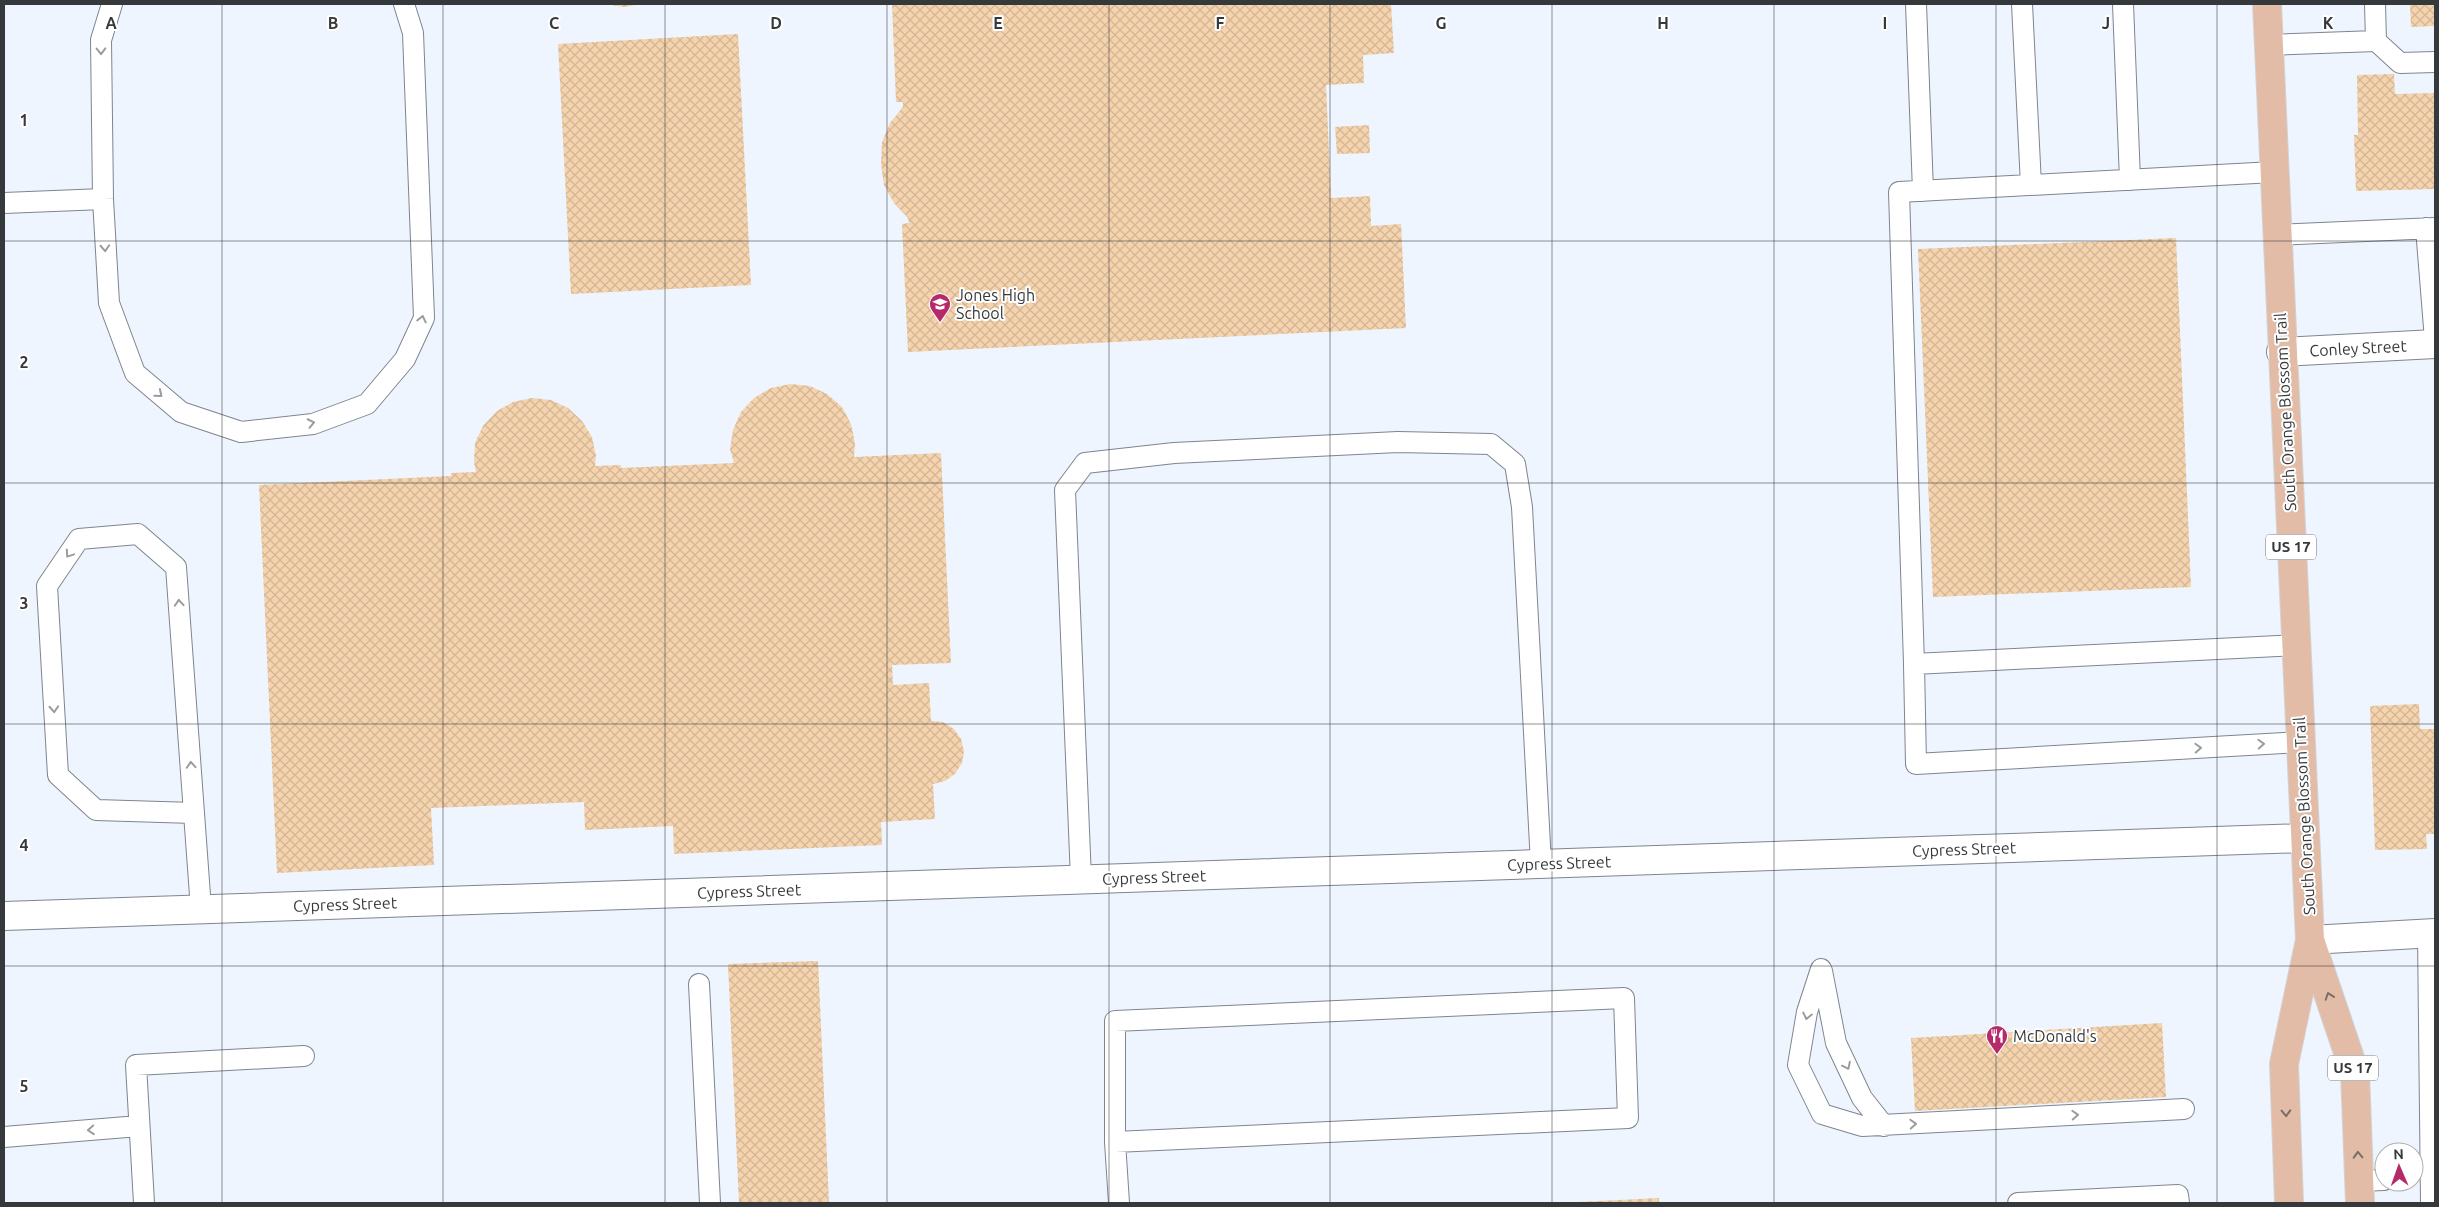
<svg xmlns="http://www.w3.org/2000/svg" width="2439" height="1207" font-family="Ubuntu,sans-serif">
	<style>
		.building { fill: url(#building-cross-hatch) }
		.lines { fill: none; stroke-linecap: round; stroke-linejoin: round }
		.lane-casing { stroke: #7f858d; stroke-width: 22 }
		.street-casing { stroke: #7f858d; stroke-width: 30 }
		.primary-casing { stroke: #d3d3d4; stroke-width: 30 }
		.lane { stroke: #fff; stroke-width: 20 }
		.street { stroke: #fff; stroke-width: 28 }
		.primary { stroke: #e2bca7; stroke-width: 28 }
		.oneway { stroke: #9a9c9e }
		.oneway2 { stroke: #7b6d67 }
		.grid { fill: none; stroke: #36393c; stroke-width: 1; stroke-opacity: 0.55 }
		.labels { text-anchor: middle; stroke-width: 4; stroke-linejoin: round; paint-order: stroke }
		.shield { fill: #fff; stroke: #727476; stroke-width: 1 }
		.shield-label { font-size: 15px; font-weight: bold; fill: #36393c }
		.poi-label { font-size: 16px; fill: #36393c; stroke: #fff; text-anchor: start }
		.street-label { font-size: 16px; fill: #36393c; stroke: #fff }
		.grid-label { font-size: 16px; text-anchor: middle; font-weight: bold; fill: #36393c; stroke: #fff; stroke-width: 4; stroke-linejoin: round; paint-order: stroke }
	</style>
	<defs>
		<pattern id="building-cross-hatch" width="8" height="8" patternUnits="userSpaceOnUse" patternTransform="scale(1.25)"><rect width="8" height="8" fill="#f5d3ad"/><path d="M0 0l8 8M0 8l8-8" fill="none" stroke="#d3b696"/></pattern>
	</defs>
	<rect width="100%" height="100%" fill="#eef5fe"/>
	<path class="building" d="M605,4h30v1l-11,2z
		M892,4h499l3,49 -31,2 1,28 -38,2 5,113 39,-2 1,30 30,-2 5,104 -498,24 -6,-128 7,-1 -1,-5 -14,-15 -10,-18 -3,-21 1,-22 8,-19 13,-16v-5h-7z
		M2410,4h25v22l-24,1z
		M738,34l13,251 -180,9 -13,-250z
		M2394,74l1,20 40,-1v96l-79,2 -2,-56h4l-1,-60z
		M1369,125l1,28 -33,1 -2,-27z
		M2176,238l15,349 -258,10 -15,-348z
		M790,384l20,2 17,8 15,13 9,17 4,19 -1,14 87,-4 10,210 -59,2 1,20 36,-2 2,38 12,1 11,7 7,10 3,12 -2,12 -7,11 -10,7 -12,3 2,35 -54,3 1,23 -208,9 -1,-28 -88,4 -1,-28 -153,6 3,57 -157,8 -18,-388 192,-9v-3l25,-1 -2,-10 1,-19 8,-17 14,-15 16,-9 19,-4 19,2 17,8 14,13 10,16 4,19 -1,10 26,-1v3l113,-5 -4,-14 3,-19 8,-18 13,-14 17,-10z
		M2419,704l1,25h15v105h-9l1,15 -52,1 -5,-144z
		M818,961l11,242h-90l-11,-239z
		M2162,1023l4,74 -251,14 -4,-73z
		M1659,1198v5h-81v-1z"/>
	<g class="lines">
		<g class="lane-casing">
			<path id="lane" d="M112,4l-11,36 2,159 6,104 26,70 46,39 60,20 72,-8 54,-20 38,-45 19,-41 -11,-285 -9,-29
				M1916,4l7,187
				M2022,4l9,181
				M2123,4l7,176
				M2375,4l1,37
				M2268,45l108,-4 24,22 35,-1
				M2274,172l-375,20 15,472 382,-19
				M4,203l99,-4
				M2426,228l9,112
				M2277,235l158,-7
				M1914,664l2,100 384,-22
				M194,813l-98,-3 -38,-35 -11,-189 32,-47 59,-5 38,33 25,342
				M1081,879l-16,-389 20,-27 89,-10 224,-11 93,2 24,20 7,43 19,357
				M2428,934l3,269
				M1821,969l-14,43 -9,53 24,49 40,12 322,-17
				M1822,971l14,72 26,55 22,28
				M699,984l11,219
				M4,1137l135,-11
				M1115,1142l513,-24 -4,-120 -509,23v121l4,61
				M2359,1181l25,-1
				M144,1203l-8,-138 168,-9
				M2018,1203l160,-8 1,8"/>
		</g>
		<g class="street-casing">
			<path id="street" d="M2281,352l154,-8
				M4,916l2301,-78
				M2310,940l125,-7"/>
		</g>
		<g class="primary-casing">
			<path id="primary" d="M2267,4l43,936 -26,124 5,139
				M2310,940l45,133 5,130"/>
		</g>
		<use href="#lane" class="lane"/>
		<use href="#street" class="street"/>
		<use href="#primary" class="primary"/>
	</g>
	<defs><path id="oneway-chevron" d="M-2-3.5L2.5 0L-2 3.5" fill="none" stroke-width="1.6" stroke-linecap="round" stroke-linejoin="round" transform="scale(1.25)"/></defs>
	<g class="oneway">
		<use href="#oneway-chevron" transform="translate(101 51) rotate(89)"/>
		<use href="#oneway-chevron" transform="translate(105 248) rotate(87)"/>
		<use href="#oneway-chevron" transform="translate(422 319) rotate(-77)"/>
		<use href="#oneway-chevron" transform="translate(159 394) rotate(40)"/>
		<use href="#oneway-chevron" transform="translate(311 423) rotate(-12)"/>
		<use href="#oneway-chevron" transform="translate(69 554) rotate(124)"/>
		<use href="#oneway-chevron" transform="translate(179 603) rotate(-94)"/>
		<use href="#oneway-chevron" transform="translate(54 709) rotate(87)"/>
		<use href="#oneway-chevron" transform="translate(2261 744) rotate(-3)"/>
		<use href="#oneway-chevron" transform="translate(2198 748) rotate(-3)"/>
		<use href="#oneway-chevron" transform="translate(191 765) rotate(-94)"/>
		<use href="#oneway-chevron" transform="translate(1807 1016) rotate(103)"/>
		<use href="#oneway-chevron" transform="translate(1847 1066) rotate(64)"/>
		<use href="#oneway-chevron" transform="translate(2075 1115) rotate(-3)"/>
		<use href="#oneway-chevron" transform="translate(1913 1124) rotate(-3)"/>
		<use href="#oneway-chevron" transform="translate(91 1130) rotate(176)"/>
	</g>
	<g class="oneway2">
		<use href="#oneway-chevron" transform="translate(2329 996) rotate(-109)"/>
		<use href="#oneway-chevron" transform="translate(2286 1113) rotate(88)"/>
		<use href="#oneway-chevron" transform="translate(2358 1155) rotate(-92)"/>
	</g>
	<path class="grid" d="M222,4v1199M443,4v1199M665,4v1199M887,4v1199M1109,4v1199M1330,4v1199M1552,4v1199M1774,4v1199M1996,4v1199M2217,4v1199M4,241h2431M4,483h2431M4,724h2431M4,966h2431"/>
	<defs>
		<g id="school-pin" transform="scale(1.125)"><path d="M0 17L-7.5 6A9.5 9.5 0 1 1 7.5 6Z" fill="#b52b69" stroke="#fff"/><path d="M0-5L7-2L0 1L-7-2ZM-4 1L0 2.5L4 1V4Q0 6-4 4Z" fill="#fff"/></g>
		<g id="restaurant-pin" transform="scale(1.125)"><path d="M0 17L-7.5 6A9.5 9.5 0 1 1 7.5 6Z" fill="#b52b69" stroke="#fff"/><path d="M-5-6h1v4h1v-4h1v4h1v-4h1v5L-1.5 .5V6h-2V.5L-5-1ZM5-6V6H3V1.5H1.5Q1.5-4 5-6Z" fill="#fff"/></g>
	</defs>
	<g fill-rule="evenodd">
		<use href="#school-pin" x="940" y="304"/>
		<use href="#restaurant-pin" x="1997" y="1036"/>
	</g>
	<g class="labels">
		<g class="shield">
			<rect x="2266" y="534.5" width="50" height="25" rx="4"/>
			<rect x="2328" y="1055.5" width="50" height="25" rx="4"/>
		</g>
		<g class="shield-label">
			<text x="2291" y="552">US 17</text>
			<text x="2353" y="1073">US 17</text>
		</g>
		<g class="poi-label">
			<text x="956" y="301">Jones High<tspan x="956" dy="18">School</tspan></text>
			<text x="2013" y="1042">McDonald's</text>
		</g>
		<g class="street-label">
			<text transform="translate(2358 348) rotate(-3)" y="6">Conley Street</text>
			<text transform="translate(2285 412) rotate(-93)" y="6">South Orange Blossom Trail</text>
			<text transform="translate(2304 816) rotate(-93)" y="6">South Orange Blossom Trail</text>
			<text transform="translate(1964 849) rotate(-2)" y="6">Cypress Street</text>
			<text transform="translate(1559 863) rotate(-2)" y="6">Cypress Street</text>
			<text transform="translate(1154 877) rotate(-2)" y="6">Cypress Street</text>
			<text transform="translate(749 891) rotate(-2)" y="6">Cypress Street</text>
			<text transform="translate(345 904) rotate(-2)" y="6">Cypress Street</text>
		</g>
	</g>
	<g class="grid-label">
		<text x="111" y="29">A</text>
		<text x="333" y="29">B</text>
		<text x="554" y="29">C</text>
		<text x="776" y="29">D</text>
		<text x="998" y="29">E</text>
		<text x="1220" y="29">F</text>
		<text x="1441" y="29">G</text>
		<text x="1663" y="29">H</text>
		<text x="1885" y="29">I</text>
		<text x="2106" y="29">J</text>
		<text x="2328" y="29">K</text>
		<text x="24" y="126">1</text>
		<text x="24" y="368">2</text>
		<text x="24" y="609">3</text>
		<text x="24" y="851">4</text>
		<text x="24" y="1092">5</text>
	</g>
	<rect width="2439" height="1207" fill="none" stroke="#36393c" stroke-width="10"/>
	<g transform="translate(2399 1167) rotate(358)"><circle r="24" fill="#ffffff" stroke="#afb0b1"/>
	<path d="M0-4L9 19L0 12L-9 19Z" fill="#b52b69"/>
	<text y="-8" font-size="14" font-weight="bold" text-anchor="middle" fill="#36393c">N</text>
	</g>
</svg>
